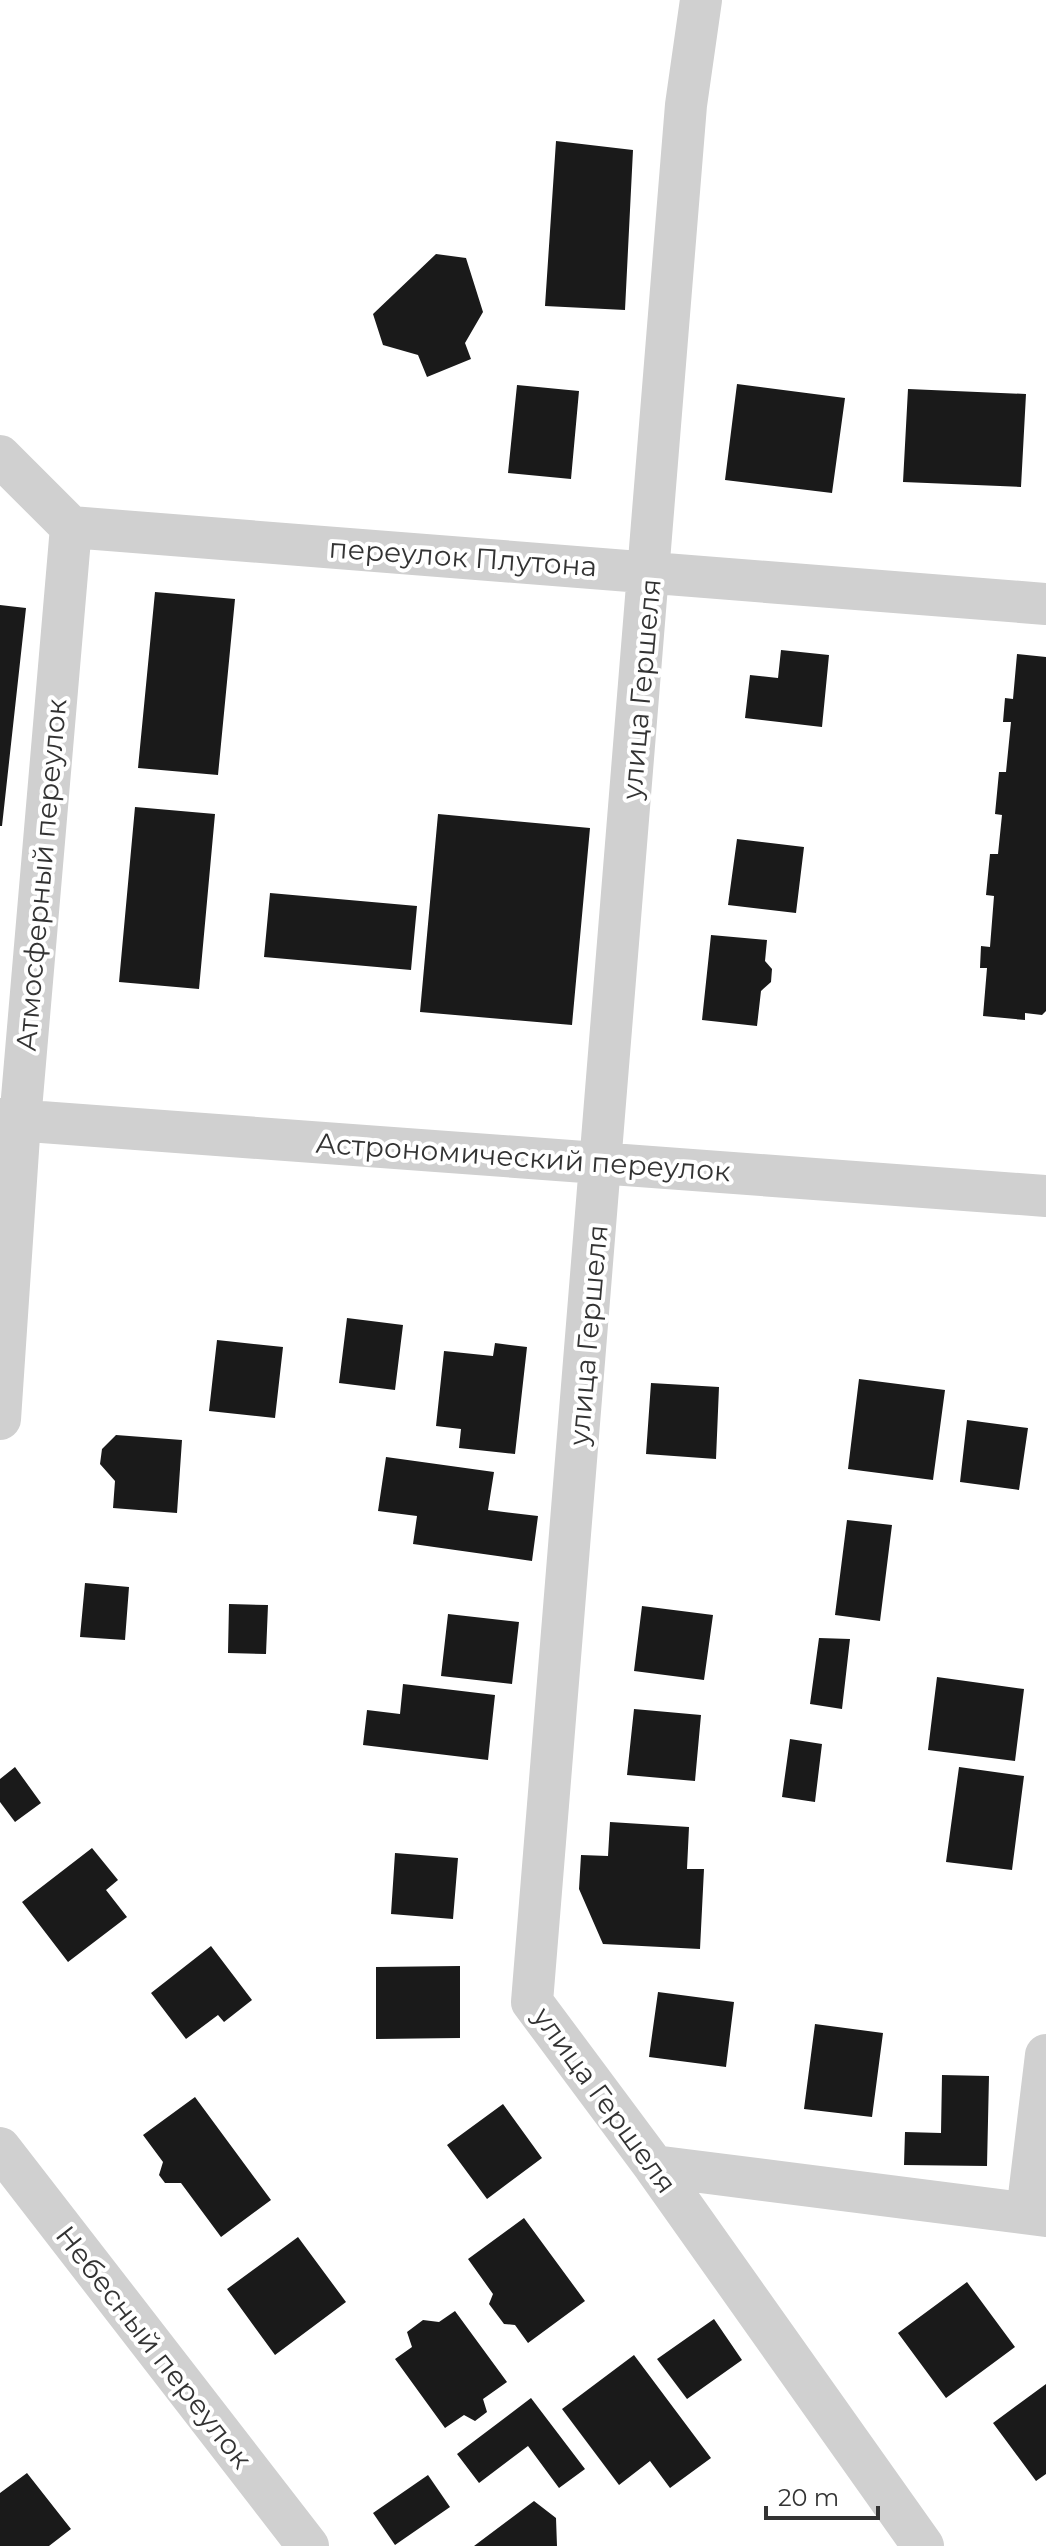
<svg xmlns="http://www.w3.org/2000/svg" width="1046" height="2546" font-family="Montserrat,sans-serif">
	<style>
		.building { fill: #1a1a1a }
		.lines { fill: none; stroke-linecap: round; stroke-linejoin: round }
		.minor { stroke: #d0d0d0; stroke-width: 42 }
		.labels { text-anchor: middle; stroke-width: 8; stroke-linejoin: round; paint-order: stroke }
		.street-label { font-size: 28px; fill: #333; stroke: #fff }
	</style>
	<rect width="100%" height="100%" fill="#fff"/>
	<path class="building" d="M556,141l77,9 -8,160 -80,-4z
		M436,254l30,4 17,54 -18,31 6,16 -44,18 -9,-22 -35,-10 -10,-31z
		M737,384l108,14 -13,95 -107,-13z
		M517,385l62,6 -8,88 -63,-6z
		M908,389l118,5 -5,93 -118,-5z
		M155,592l80,7 -17,176 -80,-7z
		M0,605l26,3 -24,218h-2z
		M781,650l48,5 -7,72 -77,-9 5,-43 28,3z
		M1017,654l29,3v354l-4,4 -17,-2v7l-42,-4 4,-48h-7l1,-22 9,1 4,-51 -8,-1 4,-41h8l4,-39 -7,-1 4,-42h7l5,-50h-8l2,-24 8,1z
		M135,807l80,7 -16,175 -80,-7z
		M438,814l152,14 -18,197 -152,-13z
		M737,839l67,8 -8,66 -68,-8z
		M270,893l147,13 -6,64 -147,-13z
		M711,935l56,5 -2,21 7,8 -1,13 -10,9 -4,35 -55,-6z
		M347,1318l56,7 -8,65 -56,-7z
		M217,1340l66,7 -8,71 -66,-7z
		M495,1343l32,4 -12,107 -56,-6 2,-19 -25,-3 8,-75 49,5z
		M859,1379l86,11 -12,90 -85,-11z
		M651,1383l68,4 -3,72 -70,-5z
		M967,1420l61,8 -9,62 -59,-8z
		M116,1435l66,5 -5,73 -64,-5 2,-27 -15,-17 2,-15z
		M386,1457l108,15 -6,38 50,6 -6,45 -119,-17 4,-28 -39,-5z
		M847,1520l45,5 -12,96 -45,-6z
		M85,1583l44,4 -4,53 -45,-3z
		M229,1604l39,1 -2,49 -38,-1z
		M642,1606l71,9 -9,65 -70,-9z
		M448,1614l71,8 -7,62 -71,-8z
		M819,1638l31,1 -8,70 -32,-5z
		M937,1677l87,12 -9,72 -87,-11z
		M403,1684l92,11 -7,65 -125,-15 4,-35 33,4z
		M634,1709l67,6 -6,66 -68,-6z
		M790,1739l32,5 -7,58 -33,-5z
		M15,1767l26,36 -26,19 -15,-20v-23z
		M959,1767l65,9 -12,94 -66,-8z
		M610,1822l79,5 -2,42h17l-4,80 -97,-5 -24,-55 2,-34 27,1z
		M92,1848l26,32 -12,10 21,27 -59,45 -46,-60z
		M395,1853l63,5 -5,61 -62,-5z
		M211,1946l41,54 -28,22 -6,-7 -32,24 -35,-46z
		M460,1966v72l-84,1v-72z
		M658,1992l76,10 -8,65 -77,-10z
		M815,2024l68,9 -11,84 -68,-8z
		M942,2075l47,1 -2,90 -83,-1 1,-33 36,1z
		M195,2097l76,103 -50,37 -40,-54h-16l-6,-8 4,-13 -20,-27z
		M503,2104l39,54 -55,41 -40,-54z
		M524,2218l61,83 -57,42 -13,-18 -11,-1 -15,-20 4,-10 -25,-35z
		M298,2237l48,65 -71,53 -48,-66z
		M967,2282l48,65 -69,51 -48,-65z
		M455,2311l52,71 -24,17 4,13 -12,9 -11,-6 -19,13 -50,-69 17,-12 -5,-15 16,-12 16,2z
		M714,2319l28,41 -55,39 -30,-40z
		M634,2355l77,103 -41,30 -20,-27 -31,24 -57,-76z
		M1046,2384v90l-10,7 -43,-58z
		M531,2398l54,71 -26,19 -31,-42 -49,37 -22,-29z
		M27,2473l44,56 -22,17h-49v-53z
		M428,2475l22,32 -55,38 -22,-32z
		M534,2501l22,17 1,28h-83z"/>
	<g class="lines">
		<path class="minor" d="M701,0l-15,105 -154,1897 122,164 269,380
			M0,456l71,71 -51,594 -20,298
			M71,527l975,77
			M0,1119l1046,77
			M0,2148l308,398
			M654,2166l392,50
			M1027,2213l19,-158"/>
	</g>
	<g class="labels">
		<g class="street-label">
			<text transform="translate(463 557) rotate(4)" y="10">переулок Плутона</text>
			<text transform="translate(641 689) rotate(-85)" y="10">улица Гершеля</text>
			<text transform="translate(41 875) rotate(-85)" y="10">Атмосферный переулок</text>
			<text transform="translate(523 1157) rotate(4)" y="10">Астрономический переулок</text>
			<text transform="translate(588 1335) rotate(-85)" y="10">улица Гершеля</text>
			<text transform="translate(605 2100) rotate(54)" y="10">улица Гершеля</text>
			<text transform="translate(154 2347) rotate(52)" y="10">Небесный переулок</text>
		</g>
	</g>
	<path d="M766 2506v12h112v-12" fill="none" stroke="#333333" stroke-width="4"/>
	<text x="778" y="2506" font-size="24" fill="#333333" stroke="#ffffff" stroke-width="6" paint-order="stroke">20 m</text>
</svg>
